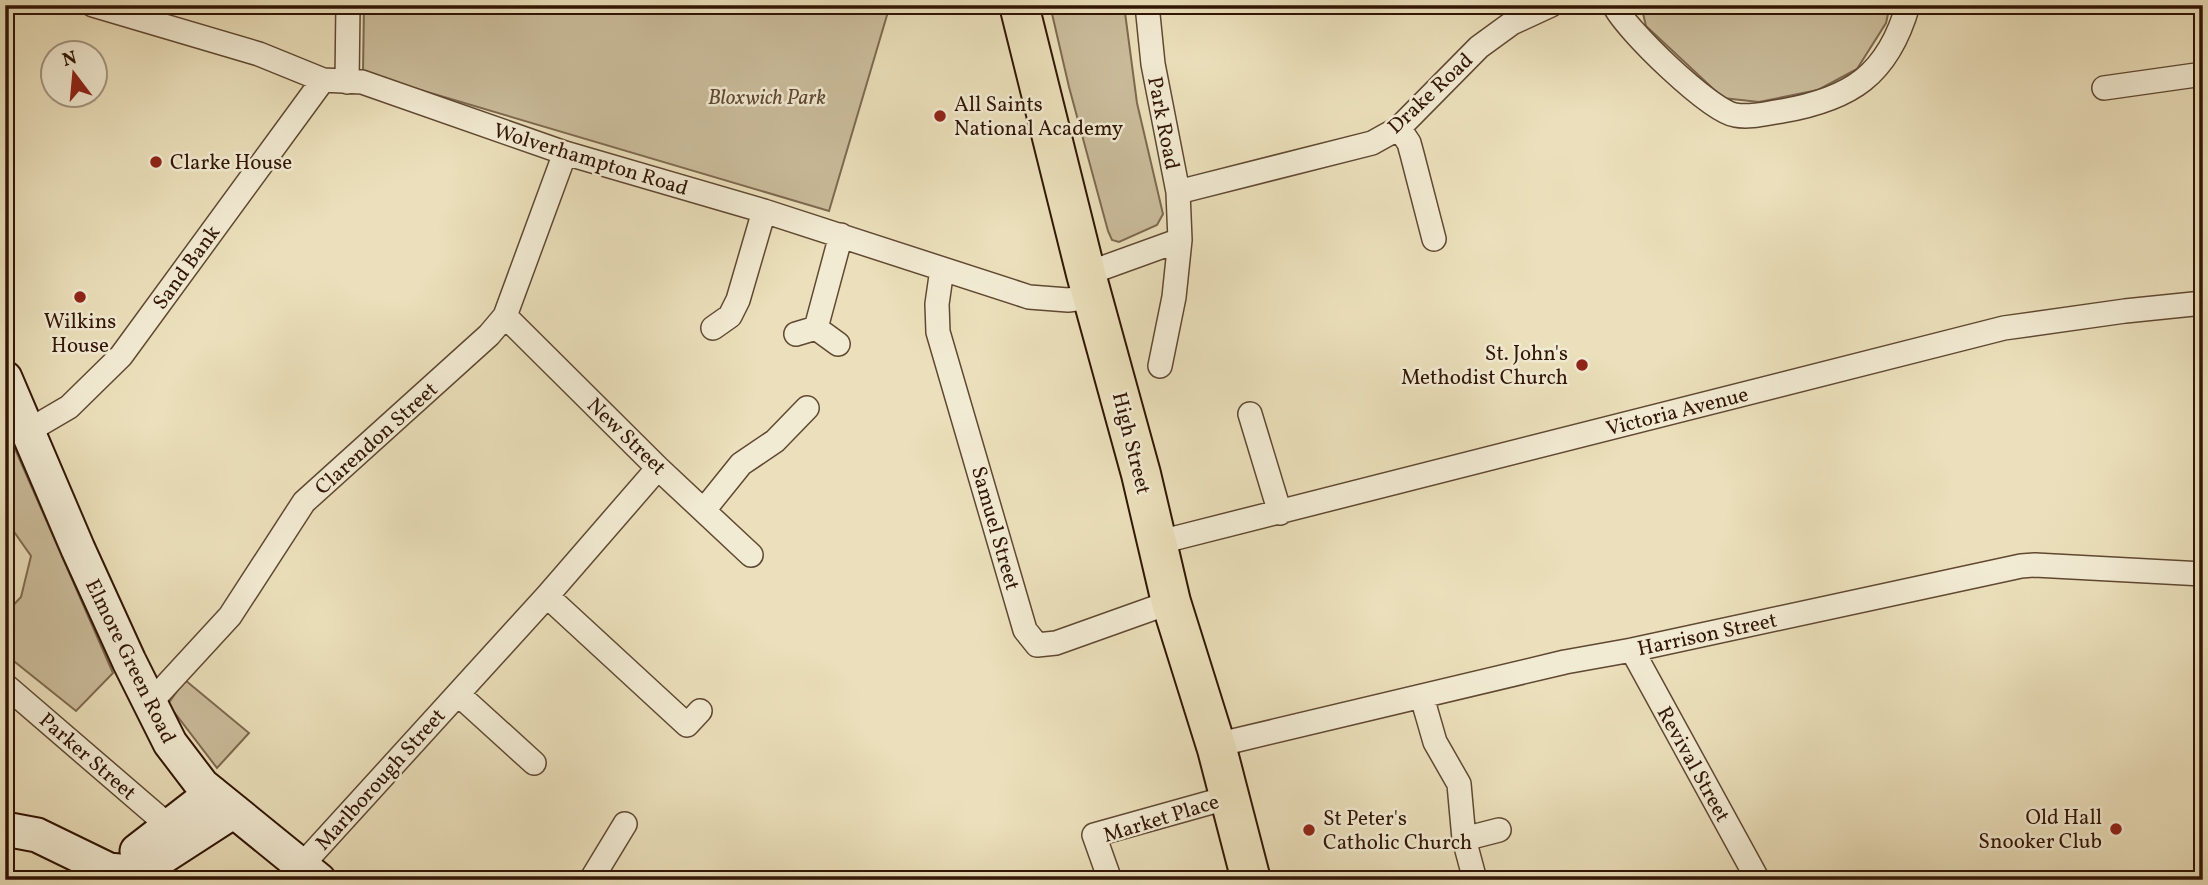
<svg xmlns="http://www.w3.org/2000/svg" width="2208" height="885" font-family="Vollkorn,serif">
	<style>
		.green { fill: #cbbd9c; stroke: #7e6950; stroke-width: 2 }
		.lines { fill: none; stroke-linecap: round; stroke-linejoin: round }
		.street-casing { stroke: #604832; stroke-width: 26 }
		.secondary-casing { stroke: #311505; stroke-width: 37 }
		.highway-casing { stroke: #311505; stroke-width: 42 }
		.street { stroke: #f2ebd3; stroke-width: 23 }
		.secondary { stroke: #f2ebd3; stroke-width: 33 }
		.highway { stroke: #ebe0bb; stroke-width: 38 }
		.poi-dot { fill: #8f2418; stroke: #f2ebd3; stroke-width: 2.5 }
		.labels { text-anchor: middle; stroke-width: 5; stroke-linejoin: round; paint-order: stroke }
		.street-label { font-size: 21px; fill: #311505; stroke: #f2ebd3 }
		.park-label { font-size: 21px; font-style: italic; fill: #5f4732; stroke: #f2ebd3 }
		.poi-label { font-size: 21px; fill: #311505; stroke: #f2ebd3; text-anchor: start }
	</style>
	<rect width="100%" height="100%" fill="#ebe0bb"/>
	<filter id="stains"><feTurbulence type="fractalNoise" baseFrequency=".00286" numOctaves="4"/><feColorMatrix values="0 0 0 0 .2 0 0 0 0 .09 0 0 0 0 .02 0 0 0 .5 -.17"/></filter>
	<radialGradient id="worn" r=".72"><stop offset=".6" stop-color="#630" stop-opacity="0"/><stop offset="1" stop-color="#630" stop-opacity=".3"/></radialGradient>
	<path class="green" d="M364,5h526l-61,206 -466,-138z
		M1050,5h74l13,98 26,111 -6,11 -38,17 -7,-2 -4,-9 -39,-144z
		M1641,5h249l-4,18 -29,46 -39,21 -59,12 -36,-4 -77,-72z
		M5,426l108,247 -37,38 -71,-57v-40l16,-17 10,-41 -26,-37z
		M185,680l64,53 -32,35 -49,-64z"/>
	<g class="lines">
		<g class="street-casing">
			<path id="street" d="M93,5l166,49 64,26 39,2 203,71 199,58 265,86 39,3 24,-3
				M1147,5l6,59 25,128 2,48 -6,57 -14,69
				M1614,5c11,24 96,106 121,110 15,3 32,-2 47,-4 69,-12 106,-36 126,-106
				M347,82l1,-77
				M2104,88l99,-14
				M1399,128l10,15 3,11 22,85
				M1178,192l194,-49 27,-15 80,-81 33,-24 39,-18
				M942,269l-5,35 1,28 87,298 12,15 19,-2 115,-41
				M1086,274l94,-34
				M505,316l153,152 93,87
				M713,328l17,-12 8,-16 26,-89
				M816,328l25,-93
				M796,334l20,-6 22,16
				M1250,414l30,99
				M28,431l41,-24 52,-51 202,-276
				M704,510l37,-46 34,-23 32,-33
				M1156,543l848,-215 121,-17 78,-8
				M547,596l140,129 13,-14
				M1632,650l126,230
				M5,685l165,142
				M458,694l76,69
				M1422,697l13,45 24,42 5,55 11,41
				M149,704l81,-88 74,-114 185,-167 16,-19 60,-163
				M1217,749l16,-8 332,-79 67,-12 389,-84 14,-1 168,9
				M1464,839l35,-9
				M302,865l245,-269 111,-128
				M591,880l34,-56
				M1110,880l-16,-45 136,-38"/>
		</g>
		<g class="secondary-casing">
			<path id="secondary" d="M5,378l73,171 51,112 41,82 32,42 117,95
				M5,829l32,6 72,35 29,3 96,-62
				M137,851l75,-58"/>
		</g>
		<g class="highway-casing">
			<path id="highway" d="M1019,5l67,269 55,200 30,128 46,147 34,131"/>
		</g>
		<use href="#street" class="street"/>
		<use href="#secondary" class="secondary"/>
		<use href="#highway" class="highway"/>
	</g>
	<g class="poi-dot">
		<circle cx="940" cy="116" r="7"/>
		<circle cx="156" cy="162" r="7"/>
		<circle cx="80" cy="297" r="7"/>
		<circle cx="1582" cy="365" r="7"/>
		<circle cx="2116" cy="829" r="7"/>
		<circle cx="1309" cy="830" r="7"/>
	</g>
	<g class="labels">
		<g class="street-label">
			<text transform="translate(1430 93) rotate(-43)" y="7">Drake Road</text>
			<text transform="translate(1164 123) rotate(79)" y="7">Park Road</text>
			<text transform="translate(591 159) rotate(17)" y="7">Wolverhampton Road</text>
			<text transform="translate(186 267) rotate(-54)" y="7">Sand Bank</text>
			<text transform="translate(1677 411) rotate(-14)" y="7">Victoria Avenue</text>
			<text transform="translate(627 436) rotate(44)" y="7">New Street</text>
			<text transform="translate(376 438) rotate(-42)" y="7">Clarendon Street</text>
			<text transform="translate(1132 443) rotate(76)" y="7">High Street</text>
			<text transform="translate(996 528) rotate(74)" y="7">Samuel Street</text>
			<text transform="translate(1707 634) rotate(-12)" y="7">Harrison Street</text>
			<text transform="translate(131 661) rotate(64)" y="7">Elmore Green Road</text>
			<text transform="translate(88 756) rotate(41)" y="7">Parker Street</text>
			<text transform="translate(1694 764) rotate(61)" y="7">Revival Street</text>
			<text transform="translate(380 779) rotate(-48)" y="7">Marlborough Street</text>
			<text transform="translate(1161 818) rotate(-17)" y="7">Market Place</text>
		</g>
		<g class="park-label">
			<text x="767" y="104">Bloxwich Park</text>
		</g>
		<g class="poi-label">
			<text x="954" y="111">All Saints<tspan x="954" dy="24">National Academy</tspan></text>
			<text x="170" y="169">Clarke House</text>
			<text x="80" y="328" text-anchor="middle">Wilkins<tspan x="80" dy="24">House</tspan></text>
			<text x="1568" y="360" text-anchor="end">St. John's<tspan x="1568" dy="24">Methodist Church</tspan></text>
			<text x="2102" y="824" text-anchor="end">Old Hall<tspan x="2102" dy="24">Snooker Club</tspan></text>
			<text x="1323" y="825">St Peter's<tspan x="1323" dy="24">Catholic Church</tspan></text>
		</g>
	</g>
	<rect width="2208" height="885" fill="none" stroke="#ebe0bb" stroke-width="28"/>
	<rect x="7" y="7" width="2194" height="871" fill="none" stroke="#311505" stroke-width="3.5"/>
	<rect x="14" y="14" width="2180" height="857" fill="none" stroke="#311505" stroke-width="2"/>
	<g transform="translate(74 74) rotate(344)"><circle r="33" fill="#f2ebd3" stroke="#a59581" stroke-width="2"/>
	<path d="M0-5L12 26L0 18L-12 26Z" fill="#8f2418"/>
	<text y="-10" font-size="19" font-weight="bold" text-anchor="middle" fill="#311505">N</text>
	</g>
	<rect width="100%" height="100%" filter="url(#stains)"/>
	<rect width="100%" height="100%" fill="url(#worn)"/>
</svg>
